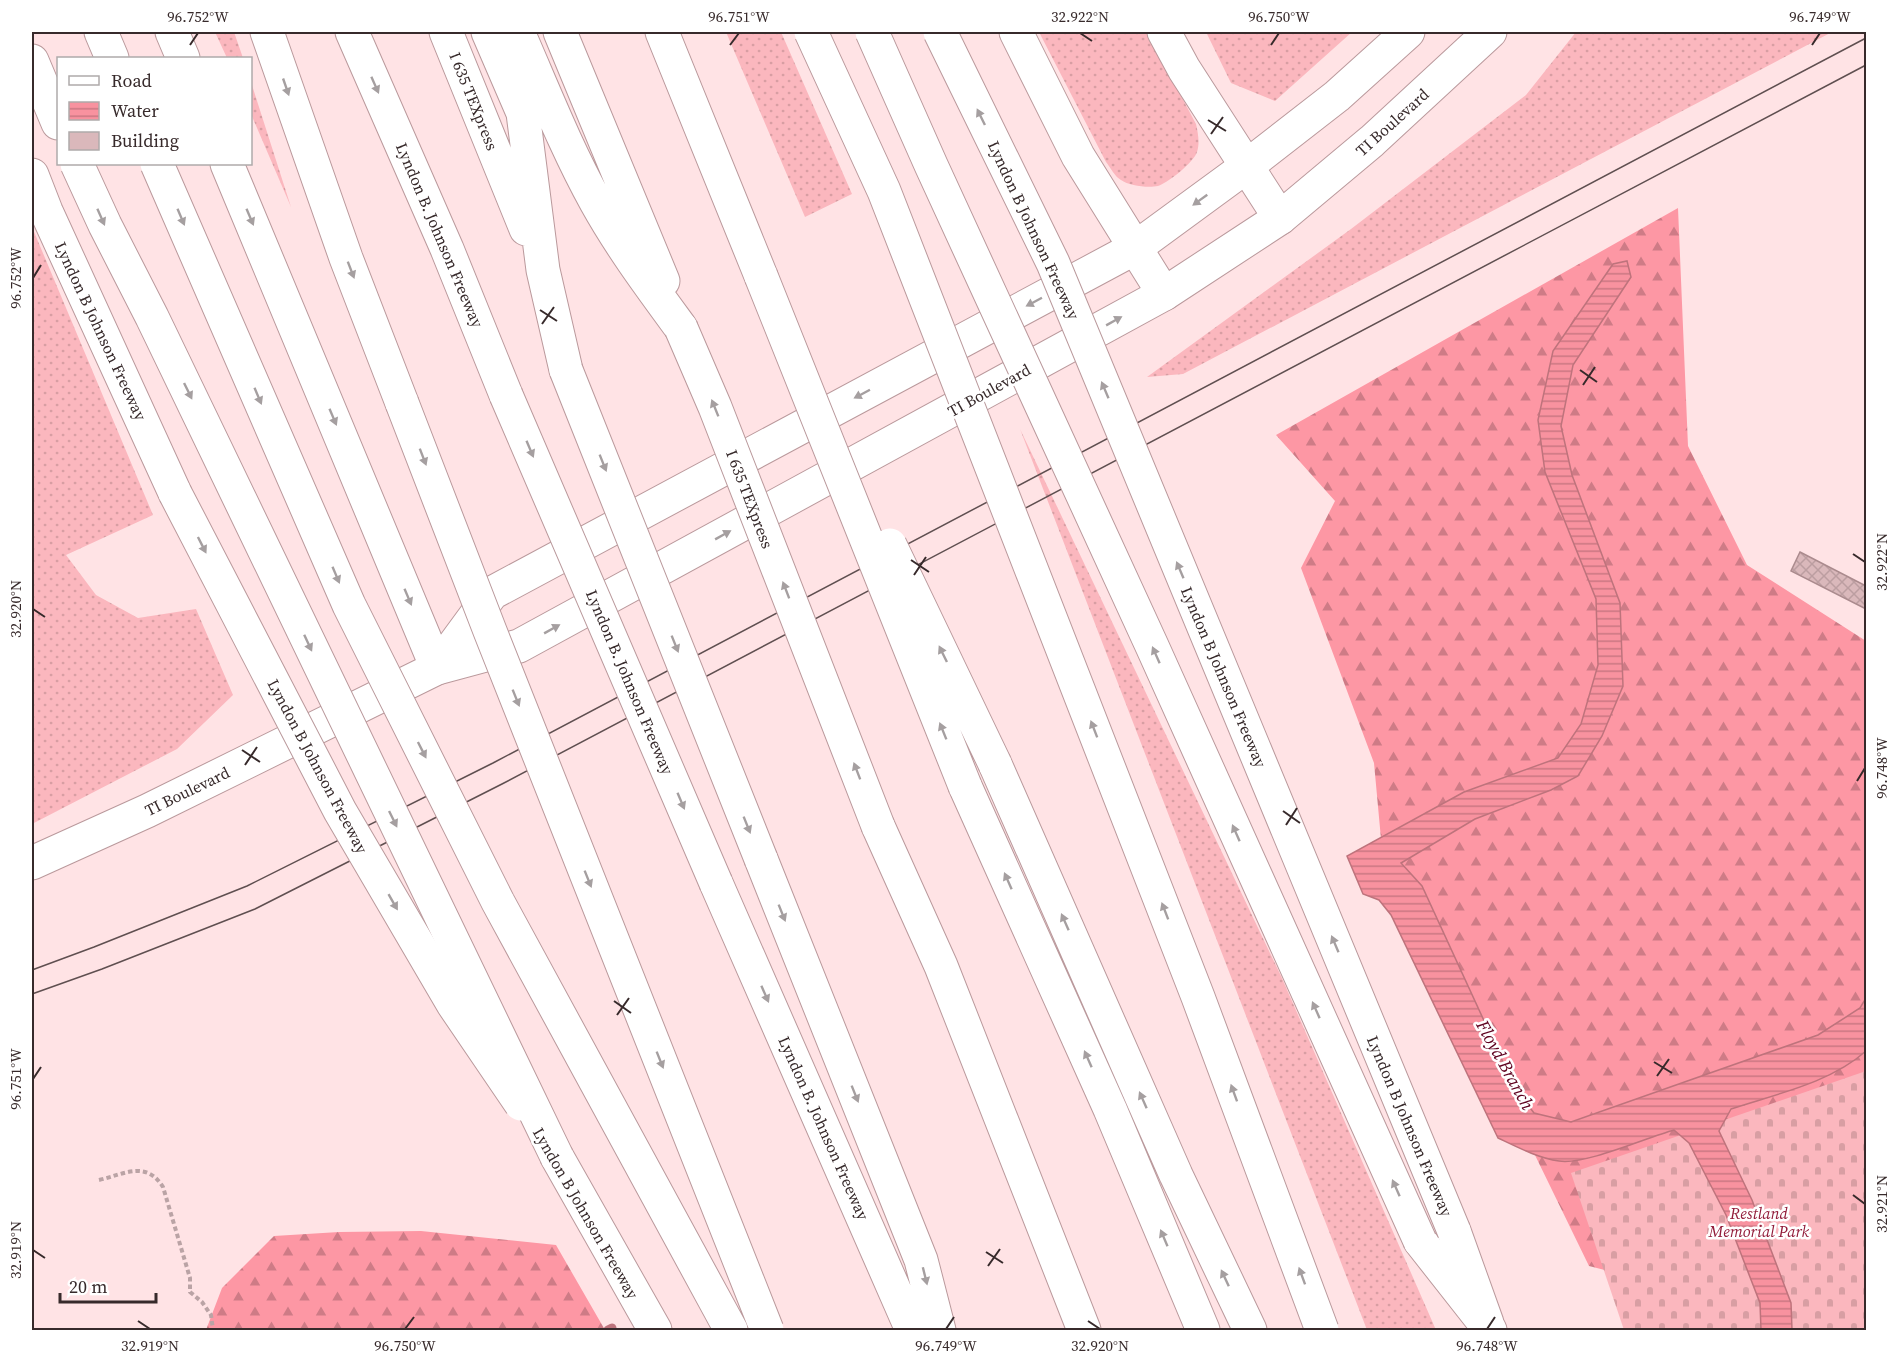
<svg xmlns="http://www.w3.org/2000/svg" width="1898" height="1362" font-family="'Source Serif 4',serif">
	<style>
		.grass { fill: url(#grass-dots) }
		.forest { fill: url(#forest-firs) }
		.cemetery { fill: url(#cemetery-stones) }
		.water { fill: url(#water-rules); stroke: #be737c; stroke-width: 1.5 }
		.lines { fill: none; stroke-linecap: round; stroke-linejoin: round }
		.stream { stroke: #be737c; stroke-width: 9 }
		.building { fill: url(#building-cross-hatch); stroke: #ab8b8e; stroke-width: 1.5 }
		.minor-casing { stroke: #ba999c; stroke-width: 35 }
		.major-casing { stroke: #ba999c; stroke-width: 35 }
		.highway-casing { stroke: #ba999c; stroke-width: 35 }
		.path { stroke: #baa3a5; stroke-width: 4; stroke-dasharray: 4.5 3; stroke-linecap: butt }
		.minor { stroke: #fff; stroke-width: 33 }
		.major { stroke: #fff; stroke-width: 33 }
		.highway { stroke: #fff; stroke-width: 33 }
		.tram { stroke: #5f4f50; stroke-width: 1.5 }
		.major-bridge-casing { stroke: #ba999c; stroke-width: 35; stroke-linecap: butt }
		.highway-bridge-casing { stroke: #ba999c; stroke-width: 35; stroke-linecap: butt }
		.major-bridge { stroke: #fff; stroke-width: 33 }
		.highway-bridge { stroke: #fff; stroke-width: 33 }
		.oneway { fill: #a59fa0 }
		.ticks { fill: none; stroke: #372a2b; stroke-width: 2 }
		.labels { text-anchor: middle; stroke-width: 5; stroke-linejoin: round; paint-order: stroke }
		.street-label { font-size: 16px; fill: #372a2b; stroke: #fff }
		.park-label { font-size: 16px; font-style: italic; fill: #921c3a; stroke: #fff }
		.water-label { font-size: 18px; font-style: italic; fill: #5f021f; stroke: #fff }
		.neatline { fill: none; stroke: #372a2b; stroke-width: 2 }
		.ticks-label { font-size: 15px; text-anchor: middle; fill: #372a2b }
	</style>
	<defs>
		<pattern id="grass-dots" width="8" height="8" patternUnits="userSpaceOnUse" patternTransform="scale(1.5)"><rect width="8" height="8" fill="#fbb7be"/><path d="M2 2h.1M6 6h.1" fill="none" stroke="#d89ea3" stroke-width="1.8" stroke-linecap="round"/></pattern>
		<pattern id="forest-firs" width="22" height="20" patternUnits="userSpaceOnUse" patternTransform="scale(1.5)"><rect width="22" height="20" fill="#fd97a4"/><path d="M5 1l3.5 6h-7zM16 11l3.5 6h-7z" fill="#ce7b86"/></pattern>
		<pattern id="cemetery-stones" width="16" height="16" patternUnits="userSpaceOnUse" patternTransform="scale(1.5)"><rect width="16" height="16" fill="#fbb7be"/><path d="M2 7V4a2 2 0 0 1 4 0v3zM10 15v-3a2 2 0 0 1 4 0v3z" fill="#d89ea3"/></pattern>
		<pattern id="water-rules" width="6" height="5" patternUnits="userSpaceOnUse" patternTransform="scale(1.5)"><rect width="6" height="5" fill="#f8929f"/><path d="M0 2.5h6" fill="none" stroke="#ca7782"/></pattern>
		<pattern id="building-cross-hatch" width="8" height="8" patternUnits="userSpaceOnUse" patternTransform="scale(1.5)"><rect width="8" height="8" fill="#dab8bb"/><path d="M0 0l8 8M0 8l8-8" fill="none" stroke="#bc9ea1"/></pattern>
	</defs>
	<rect width="100%" height="100%" fill="#ffe3e5"/>
	<path class="grass" d="M215,32h19l9,26h-16z
		M726,32h55l71,162 -47,23z
		M1039,32h108l49,92c2,9 4,19 1,28 -3,10 -29,31 -39,34 -10,2 -29,0 -37,-6 -6,-3 -11,-13 -15,-18z
		M1206,32h146l-77,69 -44,-18z
		M1576,32h256l-649,342 -36,3 204,-148 175,-134z
		M250,82h1l40,125 -40,-93z
		M32,227l121,288 -87,40 30,40 42,23 58,-9 37,86 -56,54 -145,75z
		M1020,429l261,547 155,354h-69z"/>
	<path class="forest" d="M1678,208l10,238 59,119 119,76v571l-187,77 -90,-23 -208,-427 -7,-76 -73,-195 34,-67 -59,-66z
		M421,1231l135,14 49,85h-399l16,-42 52,-52 65,-4z"/>
	<path class="cemetery" d="M1866,1071v259h-242l-53,-157z"/>
	<path class="water" d="M1627,261l4,16 -58,88 -12,61 11,49 48,128 3,83 -21,50 -24,40 -27,14 -76,29 -74,44 21,23 93,202 19,25 37,9 247,-87 42,-27 6,-10v53c-36,32 -90,43 -135,58l-12,22 33,69 39,103 1,27h-31l-1,-27 -34,-88 -37,-72 -15,-13c-29,8 -88,35 -115,31 -21,-3 -42,-14 -61,-23l-107,-223 -12,-15 -16,-6 -16,-38 117,-64 94,-34 23,-34 17,-59 -2,-66 -51,-127 -7,-52 15,-69 60,-87z"/>
	<g class="lines">
		<path class="stream" d="M608,1330l4,-2"/>
	</g>
	<path class="building" d="M1800,552l66,34v23l-75,-38z"/>
	<g class="lines">
		<g class="minor-casing">
			<path id="minor" d="M437,668l55,-75 643,-345 112,-82 90,-70 71,-64
				M32,863l115,-52 290,-143 82,-22 645,-352 116,-76 92,-77 118,-109"/>
		</g>
		<g class="major-casing">
			<path id="major" d="M32,175l14,36 129,282
				M557,1157l98,173
				M1454,1231l33,92"/>
		</g>
		<g class="highway-casing">
			<path id="highway" d="M101,32l11,26
				M172,32l11,26
				M267,32l79,226 56,145
				M352,32l95,217 59,146
				M446,32l80,197
				M488,32l35,81 20,157 23,100
				M518,32c25,57 48,116 78,170 25,45 55,85 85,126
				M560,32l103,249
				M662,32l99,244
				M1016,32l62,124 86,138
				M1164,32l20,37 96,149
				M32,61l26,62
				M227,164l210,504
				M995,764l181,411 74,155
				M965,786l145,323 93,221
				M878,826l63,140 143,364
				M761,859l160,401 18,70
				M716,883l196,447
				M1420,1241l70,89"/>
		</g>
		<path class="path" d="M99,1180c26,-6 47,-20 64,7l27,91v14l12,10 9,13 2,15"/>
		<use href="#minor" class="minor"/>
		<use href="#major" class="major"/>
		<use href="#highway" class="highway"/>
		<path class="tram" d="M32,970l62,-23 153,-61 246,-123 1373,-725
			M32,994l70,-25 153,-60 247,-125 1364,-719"/>
		<g class="major-bridge-casing">
			<path id="major-bridge" d="M940,32l113,231 401,968
				M175,493l165,318 113,193 68,100"/>
		</g>
		<g class="highway-bridge-casing">
			<path id="highway-bridge" d="M811,32l73,159 314,806 124,333
				M872,32l59,133 221,481 268,595
				M77,164l28,61 47,92 405,840
				M157,164l192,441 149,297 233,428
				M761,276l204,510
				M681,328l34,79 163,419
				M566,370l195,489
				M506,395l210,488
				M402,403l88,228 277,699
				M890,545l105,219"/>
		</g>
		<use href="#major-bridge" class="major-bridge"/>
		<use href="#highway-bridge" class="highway-bridge"/>
	</g>
	<defs><path id="oneway-solid" d="M-6-.8H1V-3.2L6.5 0L1 3.2V.8H-6Z" transform="scale(1.5)"/></defs>
	<g class="oneway">
		<use href="#oneway-solid" transform="translate(375 85) rotate(66)"/>
		<use href="#oneway-solid" transform="translate(286 87) rotate(71)"/>
		<use href="#oneway-solid" transform="translate(981 117) rotate(-116)"/>
		<use href="#oneway-solid" transform="translate(1200 200) rotate(144)"/>
		<use href="#oneway-solid" transform="translate(101 217) rotate(66)"/>
		<use href="#oneway-solid" transform="translate(181 217) rotate(67)"/>
		<use href="#oneway-solid" transform="translate(250 217) rotate(67)"/>
		<use href="#oneway-solid" transform="translate(351 270) rotate(69)"/>
		<use href="#oneway-solid" transform="translate(1034 302) rotate(152)"/>
		<use href="#oneway-solid" transform="translate(1114 321) rotate(-29)"/>
		<use href="#oneway-solid" transform="translate(1105 390) rotate(-113)"/>
		<use href="#oneway-solid" transform="translate(188 391) rotate(64)"/>
		<use href="#oneway-solid" transform="translate(862 394) rotate(152)"/>
		<use href="#oneway-solid" transform="translate(258 396) rotate(67)"/>
		<use href="#oneway-solid" transform="translate(715 408) rotate(-112)"/>
		<use href="#oneway-solid" transform="translate(333 417) rotate(67)"/>
		<use href="#oneway-solid" transform="translate(530 449) rotate(67)"/>
		<use href="#oneway-solid" transform="translate(423 457) rotate(69)"/>
		<use href="#oneway-solid" transform="translate(603 463) rotate(68)"/>
		<use href="#oneway-solid" transform="translate(723 535) rotate(-29)"/>
		<use href="#oneway-solid" transform="translate(202 545) rotate(63)"/>
		<use href="#oneway-solid" transform="translate(1180 570) rotate(-113)"/>
		<use href="#oneway-solid" transform="translate(336 575) rotate(67)"/>
		<use href="#oneway-solid" transform="translate(786 590) rotate(-111)"/>
		<use href="#oneway-solid" transform="translate(408 597) rotate(67)"/>
		<use href="#oneway-solid" transform="translate(552 629) rotate(-29)"/>
		<use href="#oneway-solid" transform="translate(308 643) rotate(65)"/>
		<use href="#oneway-solid" transform="translate(675 644) rotate(68)"/>
		<use href="#oneway-solid" transform="translate(943 654) rotate(-116)"/>
		<use href="#oneway-solid" transform="translate(1156 655) rotate(-114)"/>
		<use href="#oneway-solid" transform="translate(516 698) rotate(68)"/>
		<use href="#oneway-solid" transform="translate(1094 729) rotate(-111)"/>
		<use href="#oneway-solid" transform="translate(943 731) rotate(-112)"/>
		<use href="#oneway-solid" transform="translate(422 750) rotate(63)"/>
		<use href="#oneway-solid" transform="translate(857 771) rotate(-111)"/>
		<use href="#oneway-solid" transform="translate(681 801) rotate(67)"/>
		<use href="#oneway-solid" transform="translate(393 819) rotate(64)"/>
		<use href="#oneway-solid" transform="translate(747 825) rotate(68)"/>
		<use href="#oneway-solid" transform="translate(1236 833) rotate(-114)"/>
		<use href="#oneway-solid" transform="translate(588 879) rotate(68)"/>
		<use href="#oneway-solid" transform="translate(1008 881) rotate(-114)"/>
		<use href="#oneway-solid" transform="translate(393 902) rotate(60)"/>
		<use href="#oneway-solid" transform="translate(1165 911) rotate(-111)"/>
		<use href="#oneway-solid" transform="translate(782 913) rotate(68)"/>
		<use href="#oneway-solid" transform="translate(1065 922) rotate(-114)"/>
		<use href="#oneway-solid" transform="translate(1335 944) rotate(-113)"/>
		<use href="#oneway-solid" transform="translate(765 994) rotate(66)"/>
		<use href="#oneway-solid" transform="translate(1316 1010) rotate(-114)"/>
		<use href="#oneway-solid" transform="translate(1088 1059) rotate(-114)"/>
		<use href="#oneway-solid" transform="translate(660 1060) rotate(68)"/>
		<use href="#oneway-solid" transform="translate(1234 1093) rotate(-110)"/>
		<use href="#oneway-solid" transform="translate(855 1094) rotate(68)"/>
		<use href="#oneway-solid" transform="translate(1143 1100) rotate(-114)"/>
		<use href="#oneway-solid" transform="translate(1396 1188) rotate(-114)"/>
		<use href="#oneway-solid" transform="translate(1164 1238) rotate(-113)"/>
		<use href="#oneway-solid" transform="translate(925 1276) rotate(76)"/>
		<use href="#oneway-solid" transform="translate(1302 1276) rotate(-110)"/>
		<use href="#oneway-solid" transform="translate(1225 1278) rotate(-115)"/>
	</g>
	<path class="ticks" d="M1080,33l12,8M190,45l8,-12M730,45l9,-12M1271,45l8,-12M1812,45l8,-12M1208,120l18,11M1211,134l12,-17M33,278l8,-13M540,310l17,11M542,324l12,-17M1580,370l17,12M1583,385l12,-18M1853,554l12,8M911,560l18,12M914,575l12,-18M33,609l12,8M242,750l18,12M245,765l12,-18M1857,781l8,-13M1283,811l17,12M1286,825l11,-17M614,1001l17,12M617,1015l12,-17M1654,1062l18,11M1657,1076l12,-17M33,1079l8,-12M1853,1195l12,9M33,1250l12,8M986,1252l17,11M988,1266l12,-17M138,1321l12,8M1088,1321l12,8M405,1329l9,-12M946,1329l8,-12M1487,1329l8,-12"/>
	<g class="labels">
		<g class="street-label">
			<text transform="translate(474 101) rotate(68)" y="6">I 635 TEXpress</text>
			<text transform="translate(1392 122) rotate(-42)" y="6">TI Boulevard</text>
			<text transform="translate(1034 230) rotate(65)" y="6">Lyndon B Johnson Freeway</text>
			<text transform="translate(440 235) rotate(67)" y="6">Lyndon B. Johnson Freeway</text>
			<text transform="translate(101 331) rotate(65)" y="6">Lyndon B Johnson Freeway</text>
			<text transform="translate(989 390) rotate(-29)" y="6">TI Boulevard</text>
			<text transform="translate(750 499) rotate(69)" y="6">I 635 TEXpress</text>
			<text transform="translate(1224 677) rotate(67)" y="6">Lyndon B Johnson Freeway</text>
			<text transform="translate(630 682) rotate(67)" y="6">Lyndon B. Johnson Freeway</text>
			<text transform="translate(318 766) rotate(62)" y="6">Lyndon B Johnson Freeway</text>
			<text transform="translate(187 791) rotate(-26)" y="6">TI Boulevard</text>
			<text transform="translate(1410 1126) rotate(67)" y="6">Lyndon B Johnson Freeway</text>
			<text transform="translate(824 1128) rotate(66)" y="6">Lyndon B. Johnson Freeway</text>
			<text transform="translate(586 1213) rotate(60)" y="6">Lyndon B Johnson Freeway</text>
		</g>
		<g class="park-label">
			<text x="1759" y="1219">Restland<tspan x="1759" dy="18">Memorial Park</tspan></text>
		</g>
		<g class="water-label">
			<text transform="translate(1505 1065) rotate(61)" y="6">Floyd Branch</text>
		</g>
	</g>
	<rect width="1898" height="1362" fill="none" stroke="#ffffff" stroke-width="66"/>
	<rect x="57" y="57" width="195" height="108" fill="#ffffff" stroke="#afaaaa" stroke-width="1.5"/>
	<rect x="69" y="76" width="30" height="9" fill="#ffffff" stroke="#afaaaa" stroke-width="1.5"/>
	<text x="111" y="87" font-size="18" fill="#372a2b">Road</text>
	<rect x="69" y="102" width="30" height="18" fill="url(#water-rules)" stroke="#afaaaa" stroke-width="1.5"/>
	<text x="111" y="117" font-size="18" fill="#372a2b">Water</text>
	<rect x="69" y="132" width="30" height="18" fill="#dab8bb" stroke="#afaaaa" stroke-width="1.5"/>
	<text x="111" y="147" font-size="18" fill="#372a2b">Building</text>
	<path d="M60 1293v9h96v-9" fill="none" stroke="#372a2b" stroke-width="3"/>
	<text x="69" y="1293" font-size="18" fill="#372a2b" stroke="#ffffff" stroke-width="4.5" paint-order="stroke">20 m</text>
	<rect x="33" y="33" width="1832" height="1296" class="neatline"/>
	<g class="ticks-label">
		<text x="198" y="22">96.752°W</text>
		<text x="739" y="22">96.751°W</text>
		<text x="1080" y="22">32.922°N</text>
		<text x="1279" y="22">96.750°W</text>
		<text x="1820" y="22">96.749°W</text>
		<text transform="translate(16 278) rotate(-90)" y="5">96.752°W</text>
		<text transform="translate(1882 562) rotate(-90)" y="5">32.922°N</text>
		<text transform="translate(16 609) rotate(-90)" y="5">32.920°N</text>
		<text transform="translate(1882 768) rotate(-90)" y="5">96.748°W</text>
		<text transform="translate(16 1079) rotate(-90)" y="5">96.751°W</text>
		<text transform="translate(1882 1204) rotate(-90)" y="5">32.921°N</text>
		<text transform="translate(16 1250) rotate(-90)" y="5">32.919°N</text>
		<text x="150" y="1351">32.919°N</text>
		<text x="405" y="1351">96.750°W</text>
		<text x="946" y="1351">96.749°W</text>
		<text x="1100" y="1351">32.920°N</text>
		<text x="1487" y="1351">96.748°W</text>
	</g>
</svg>
